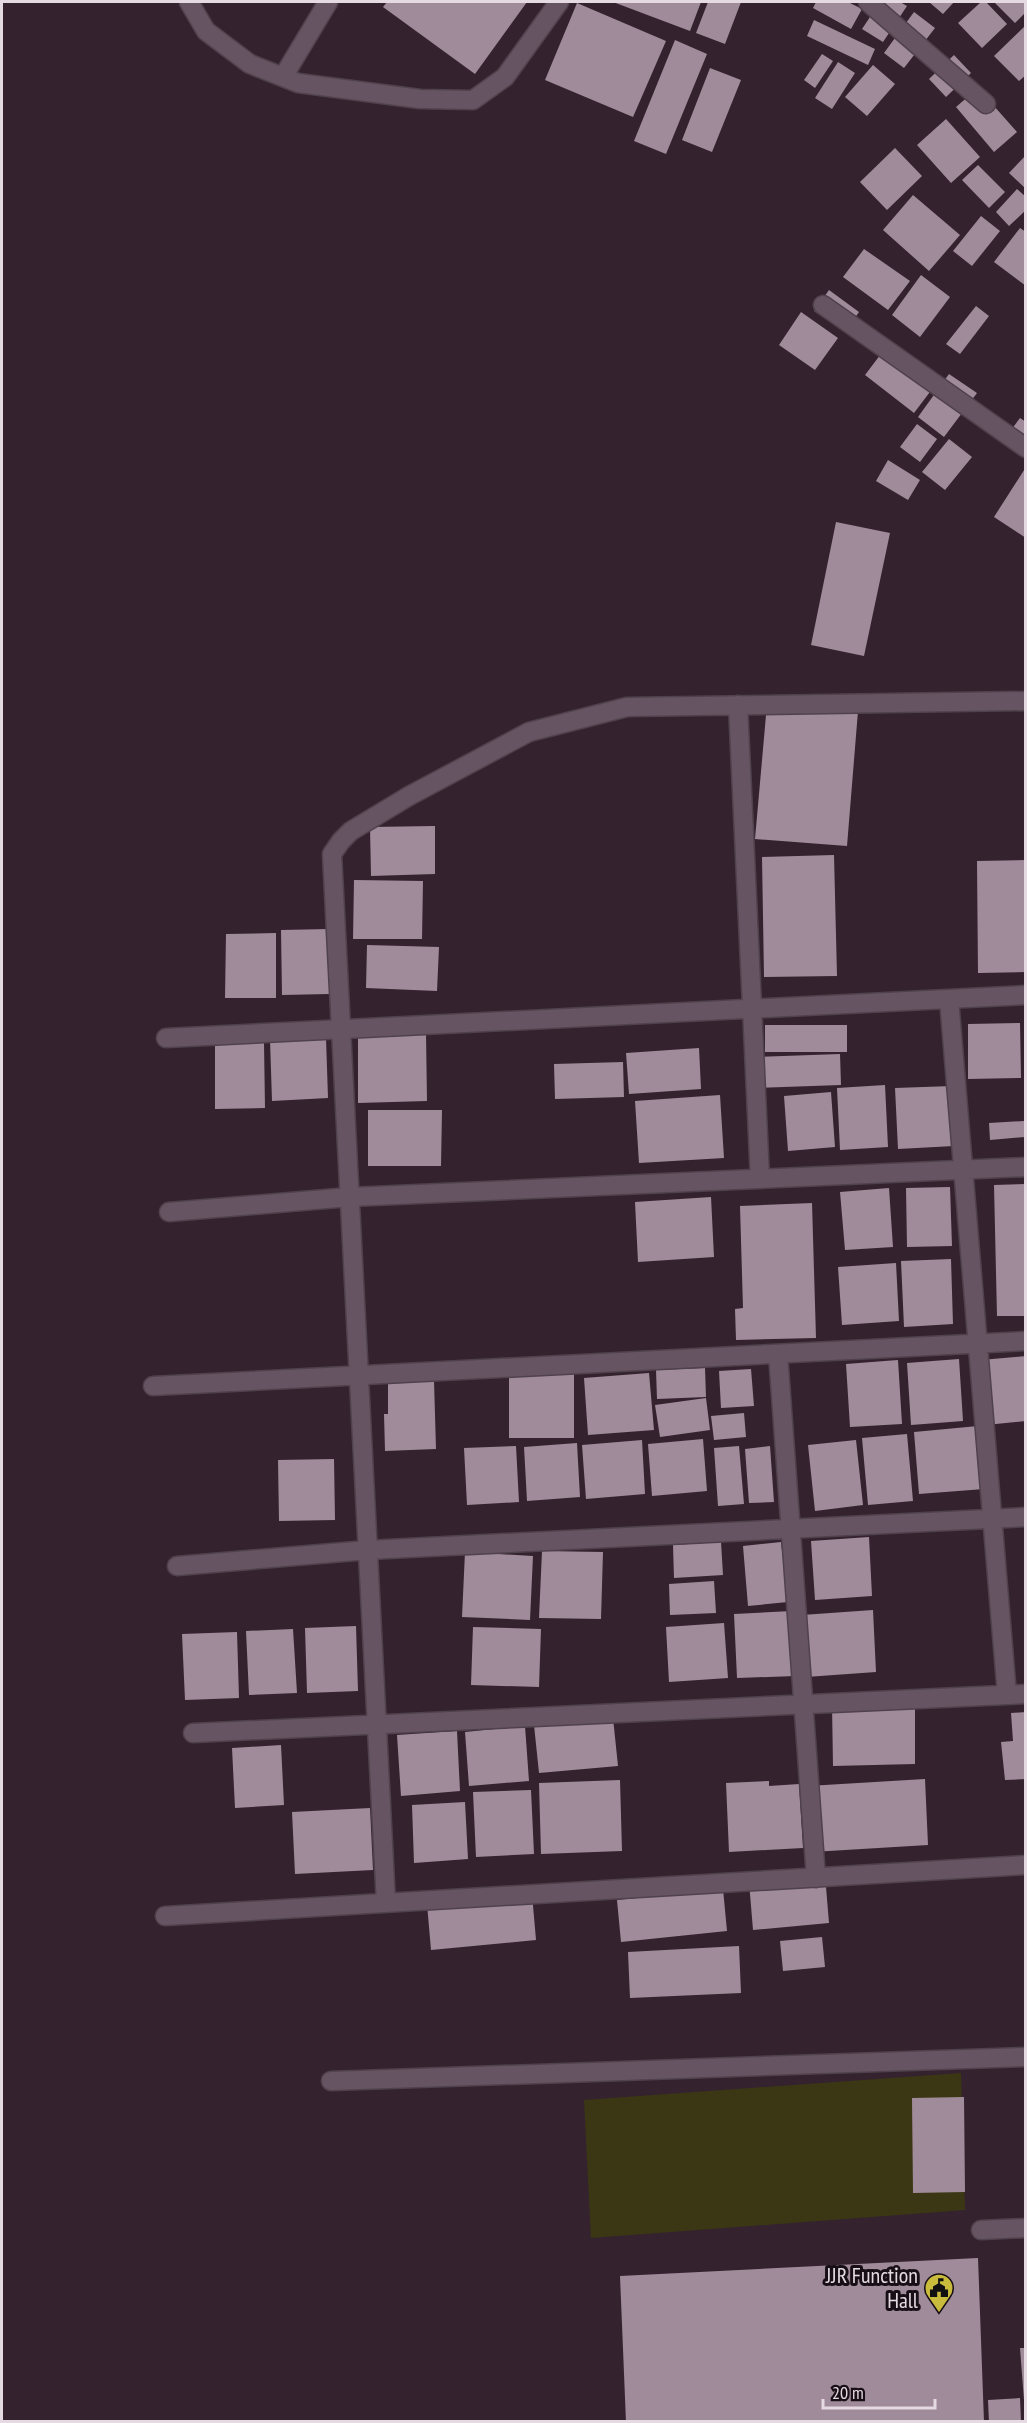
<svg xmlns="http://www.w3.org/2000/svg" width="1027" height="2423" font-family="'PT Sans Narrow',sans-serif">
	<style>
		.green { fill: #3b3714 }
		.building { fill: #a08b9a }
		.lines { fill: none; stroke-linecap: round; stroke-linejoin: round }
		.minor-casing { stroke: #50424c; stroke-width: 21 }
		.minor { stroke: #675462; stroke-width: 18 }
		.labels { text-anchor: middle; stroke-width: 6; stroke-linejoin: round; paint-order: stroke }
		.poi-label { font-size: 22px; fill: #e5dae2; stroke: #170f15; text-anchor: end }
	</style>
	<rect width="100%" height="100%" fill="#34232f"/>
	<path class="green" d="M961,2073l4,137 -374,28 -7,-138z"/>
	<path class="building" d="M387,2h140l-52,72 -92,-67z
		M613,2h88l-11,29z
		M708,2h33l-16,42 -29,-11z
		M816,2h32l14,7 -11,20 -38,-21z
		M880,2h20l7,4 -24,36 -21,-13z
		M929,2h25l-11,12z
		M981,2h5l21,22 -25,24 -24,-25z
		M994,2h32v10l-11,11z
		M577,3l89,38 -33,76 -88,-37z
		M914,12l21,16 -31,40 -20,-15z
		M814,20l61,29 -7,16 -61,-29z
		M1026,25v50l-7,6 -25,-25z
		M675,40l32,14 -41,100 -32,-13z
		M822,54l11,7 -18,27 -11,-8z
		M954,55l17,18 -25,24 -17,-18z
		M838,62l17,11 -23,36 -17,-11z
		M873,65l22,19 -28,32 -22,-19z
		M710,68l31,12 -29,72 -30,-12z
		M978,88l39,44 -23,20 -38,-45z
		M946,119l34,38 -29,26 -34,-38z
		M895,148l27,28 -35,34 -27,-28z
		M1026,155v34l-17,-16z
		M978,165l27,27 -16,16 -27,-28z
		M1017,189l9,8v13l-17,16 -13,-14z
		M913,195l47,40 -31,36 -46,-41z
		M981,216l19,15 -28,35 -19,-15z
		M1020,228l6,4v54l-32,-24z
		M864,249l46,32 -22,29 -45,-33z
		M921,275l29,22 -30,40 -28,-22z
		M829,290l30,22 -14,20 -31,-21z
		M976,306l13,10 -29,38 -14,-10z
		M801,312l37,26 -23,32 -36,-25z
		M890,342l49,38 -25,33 -49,-38z
		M949,374l28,19 -33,44 -26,-20z
		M1020,418l6,4v33l-21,-17z
		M917,424l20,15 -17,23 -20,-15z
		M949,439l23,18 -27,33 -23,-18z
		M888,460l32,20 -12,20 -32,-19z
		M1026,467v71l-32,-21z
		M836,522l54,11 -26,123 -53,-11z
		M767,704l91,7 -11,135 -92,-7z
		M435,826v48l-64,2 -1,-49z
		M834,855l3,121 -73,1 -2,-120z
		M1026,860v112l-48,1 -1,-112z
		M354,880l69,1 -1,58h-69z
		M329,929v65l-47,1 -1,-65z
		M276,933v65h-51l1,-64z
		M367,945l72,2 -2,44 -71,-3z
		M1020,1023l1,55 -53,1v-55z
		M765,1025h82v27h-82z
		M426,1033l1,68 -69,2v-68z
		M326,1038l2,60 -56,3 -2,-61z
		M264,1043l1,65 -50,1v-65z
		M699,1048l2,41 -72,5 -3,-41z
		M840,1054l1,31 -85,3 -1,-31z
		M623,1062l1,35 -69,2 -1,-35z
		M885,1085l3,62 -48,3 -3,-62z
		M952,1086l2,60 -56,3 -3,-61z
		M831,1092l4,55 -47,4 -4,-55z
		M720,1095l4,63 -85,5 -4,-62z
		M368,1110h74l-1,56h-73z
		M1024,1121l1,16 -35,3 -1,-17z
		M1026,1184v132h-29l-3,-131z
		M950,1187l2,59 -45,1 -1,-59z
		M889,1188l4,59 -48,3 -5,-58z
		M711,1197l3,60 -76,5 -3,-60z
		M812,1203l4,135 -80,2 -1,-31 8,-1 -3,-102z
		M951,1259l2,65 -49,3 -3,-66z
		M896,1263l3,58 -57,4 -4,-58z
		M1026,1356v65l-40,4 -5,-65z
		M959,1359l4,62 -52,4 -4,-62z
		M898,1360l4,64 -52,3 -4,-63z
		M705,1368l1,29 -49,2 -1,-29z
		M751,1369l3,37 -33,2 -2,-37z
		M649,1373l5,57 -66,5 -4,-57z
		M509,1374h65v64h-65z
		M434,1381l2,68 -51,2 -1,-37h4v-31z
		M706,1398l4,32 -50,7 -5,-32z
		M744,1413l2,24 -32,3 -3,-24z
		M978,1426l6,63 -65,5 -5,-62z
		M907,1434l6,67 -45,4 -6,-67z
		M703,1439l4,52 -55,5 -4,-52z
		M642,1440l3,54 -59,5 -4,-54z
		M856,1440l7,65 -48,6 -7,-66z
		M577,1443l3,54 -53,4 -3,-54z
		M516,1446l3,56 -52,3 -3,-57z
		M739,1446l5,58 -26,2 -4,-58z
		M770,1446l4,56 -25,1 -4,-54z
		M334,1459l1,61 -56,1 -1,-61z
		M869,1537l3,59 -57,4 -4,-59z
		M721,1542l2,33 -49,3 -1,-33z
		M781,1542l7,60 -40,4 -5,-60z
		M542,1551l61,1 -2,67 -62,-1z
		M465,1552l68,4 -3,64 -68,-3z
		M714,1581l2,32 -46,2 -1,-31z
		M873,1610l3,62 -70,5 -4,-62z
		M792,1611l3,65 -58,2 -3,-64z
		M724,1623l4,55 -59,4 -3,-55z
		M356,1626l2,65 -51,2 -2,-65z
		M473,1627l68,2 -2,58 -68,-2z
		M293,1629l4,64 -48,2 -3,-64z
		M237,1632l2,66 -54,2 -3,-66z
		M915,1702v62l-82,2 -1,-62z
		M1026,1712v67l-21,1 -4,-38 12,-1 -2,-28z
		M613,1718l5,48 -79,7 -5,-48z
		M525,1726l4,55 -60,5 -4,-54z
		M457,1731l3,60 -59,5 -4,-61z
		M281,1745l3,60 -49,3 -3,-60z
		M925,1779l3,66 -116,7 -4,-66z
		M620,1780l2,71 -81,3 -2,-71z
		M769,1781v5l30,-2 4,64 -74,4 -3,-69z
		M531,1790l3,64 -58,3 -3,-65z
		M465,1802l3,57 -54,4 -2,-58z
		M370,1808l3,62 -78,4 -3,-62z
		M825,1875l4,48 -76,7 -4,-48z
		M723,1889l4,42 -106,11 -4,-42z
		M532,1894l4,46 -105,10 -4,-46z
		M822,1937l3,30 -42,4 -3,-30z
		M739,1946l2,47 -111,5 -2,-46z
		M964,2097l1,95 -52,1 -1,-95z
		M978,2258l6,164h-358l-6,-146z
		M1020,2348h6v52h-2z
		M1020,2398l1,24h-32l-1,-22z"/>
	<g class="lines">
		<g class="minor-casing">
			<path id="minor" d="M189,2l17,29 44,33 48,19 122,16 53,1 32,-23 54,-75
				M868,2l118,102
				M283,77l45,-75
				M823,305l203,143
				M738,705l22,474
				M949,999l58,696
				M166,1038l860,-43
				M169,1212l181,-15 676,-30
				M778,1354l38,524
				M153,1386l873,-45
				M177,1566l191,-16 658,-33
				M193,1733l833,-39
				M386,1903l-54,-1049 9,-13 10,-10 58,-35 120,-64 98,-25 399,-6
				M165,1916l861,-51
				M331,2081l695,-24
				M981,2230l45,-2"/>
		</g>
		<use href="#minor" class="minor"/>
	</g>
	<defs>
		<g id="civic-pin" transform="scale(1.5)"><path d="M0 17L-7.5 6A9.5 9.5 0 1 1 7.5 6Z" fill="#c9bb3b" stroke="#170f15"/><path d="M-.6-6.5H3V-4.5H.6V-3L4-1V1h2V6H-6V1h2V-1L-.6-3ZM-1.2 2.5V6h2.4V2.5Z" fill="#111"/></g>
	</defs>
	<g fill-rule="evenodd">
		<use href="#civic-pin" x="939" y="2288"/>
	</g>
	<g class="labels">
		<g class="poi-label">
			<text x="918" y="2283">JJR Function<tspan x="918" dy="25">Hall</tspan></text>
		</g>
	</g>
	<rect width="1027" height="2423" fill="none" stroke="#e5dae2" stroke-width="6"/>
	<path d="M823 2399v9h112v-9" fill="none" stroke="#e5dae2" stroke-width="3"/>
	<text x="832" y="2399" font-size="18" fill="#e5dae2" stroke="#170f15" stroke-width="4.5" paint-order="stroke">20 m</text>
</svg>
